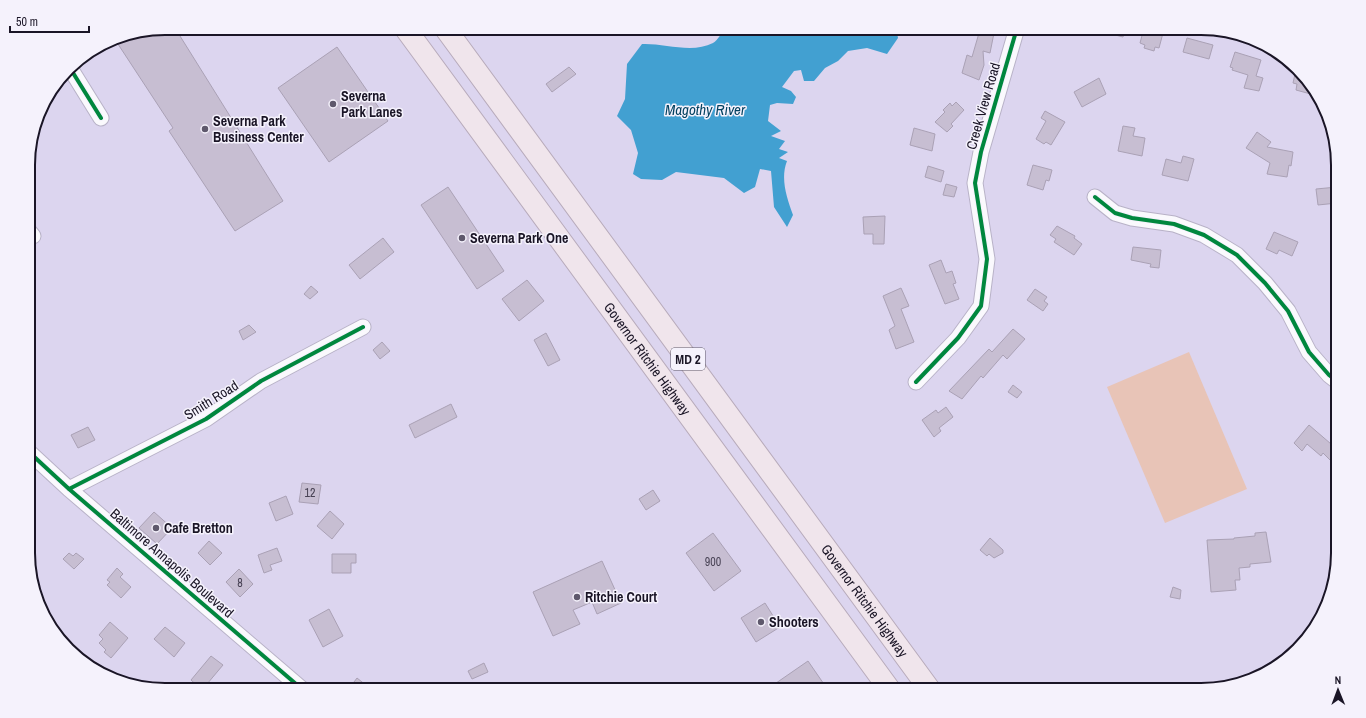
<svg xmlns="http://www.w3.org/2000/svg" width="1366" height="718" font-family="'Archivo Narrow',sans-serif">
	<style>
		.green { fill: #e8c4b7 }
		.water { fill: #42a0d1 }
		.building { fill: #c7bed2; stroke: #aaa1b5 }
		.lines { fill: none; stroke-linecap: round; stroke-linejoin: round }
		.minor-casing { stroke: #b8b2c7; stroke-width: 17 }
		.highway-casing { stroke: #b8abbb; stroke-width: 23 }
		.minor { stroke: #faf9fd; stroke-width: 15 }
		.highway { stroke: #f0e5ec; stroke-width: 21 }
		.cycleway-casing { stroke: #f5f2fc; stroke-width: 6 }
		.cycleway { stroke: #00873e; stroke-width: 4 }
		.poi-dot { fill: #5e586c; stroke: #f5f2fc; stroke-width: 1.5 }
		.labels { text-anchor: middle; stroke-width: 3; stroke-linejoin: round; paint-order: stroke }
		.number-label { font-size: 12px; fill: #484254 }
		.shield { fill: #f5f2fc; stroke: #5c5766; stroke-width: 1 }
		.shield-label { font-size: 13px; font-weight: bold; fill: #1a1526 }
		.poi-label { font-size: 14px; font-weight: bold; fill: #1a1526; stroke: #f5f2fc; text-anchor: start }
		.street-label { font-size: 14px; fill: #1a1526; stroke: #f5f2fc }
		.water-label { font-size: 15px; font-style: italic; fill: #034261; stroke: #f5f2fc }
		.rim { fill: none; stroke: #1a1526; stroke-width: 2 }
	</style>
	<rect width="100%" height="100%" fill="#dcd5ef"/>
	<path class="green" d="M1189,352l58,137 -82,34 -58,-136z"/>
	<path class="water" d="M725,28h171l2,10 -11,16 -20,-6 -19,3 -10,10 -13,7 -11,13h-10l-3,-11 -7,1 -12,16 9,4 5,6 -3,7 -16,-1 -7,2 -2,16 13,10 -10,5 14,5 -6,8 9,3 -9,6 8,3c-7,18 0,37 6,54l-6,12 -13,-20 -3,-36 -11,-2 -5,18 -11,6 -20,-15 -48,-6 -14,8 -21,-1 -8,-5 5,-21 -7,-23 -14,-14 8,-17 2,-35 15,-20c22,-1 50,10 71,-1 5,-3 9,-11 12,-15z"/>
	<path class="building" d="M165,28h10l108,173 -48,30 -66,-100 4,-3 -59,-90z
		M983,28h12l-5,25 -7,-2 1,14 -5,15 -17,-7 5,-18 5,2 7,-24 2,1z
		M1100,28h26l-3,9 -23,-6z
		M1144,28l19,5 -4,15 -4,-1 -1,4 -10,-3 1,-3 -5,-2z
		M1187,38l26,7 -4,14 -26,-7z
		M337,47l51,74 -59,41 -51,-74z
		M1235,52l26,8 -5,16 7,2 -4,13 -15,-3 4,-13 -16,-5 1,-2 -3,-1z
		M569,67l7,7 -24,18 -6,-8z
		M1295,74l5,1 15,14 3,7 -22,-6 1,-6 -4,-1z
		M1099,78l7,16 -24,13 -8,-15z
		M956,102l8,8 -13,14 2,2 -6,6 -12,-10 10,-10 -2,-2 7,-7 2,3z
		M1045,111l20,11 -14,23 -5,-3 -2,2 -8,-5 10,-18 -5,-3z
		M1123,126l12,2 -2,8 12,2 -3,18 -24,-5z
		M914,128l21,6 -3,17 -22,-6z
		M1257,132l14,10 -4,5 26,5 -2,14 -2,-1 -2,12 -20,-3 3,-11 -24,-15z
		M1183,156l11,3 -6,22 -26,-6 4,-16 15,4z
		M1033,165l19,5 -3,11 -3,-1 -3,10 -16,-5z
		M928,166l16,5 -3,11 -16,-5z
		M946,184l11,3 -3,10 -11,-2z
		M448,187l56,84 -27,18 -56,-84z
		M1337,187v16l-19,2 -2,-16z
		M885,216l-1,28h-11v-10h-9l-1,-17z
		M1057,226l18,10 -1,2 8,6 -8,11 -20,-13 2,-3 -6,-4z
		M1274,232l24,10 -6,14 -13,-6 -2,4 -11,-5z
		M383,238l11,14 -34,27 -11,-14z
		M1133,247l28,3 -2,18 -9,-1 1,-3 -20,-4z
		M941,260l5,13 6,-2 4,12 -3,1 6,15 -14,5 -16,-39z
		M527,280l17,21 -25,20 -17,-22z
		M311,286l7,6 -8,7 -6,-5z
		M901,288l8,18 -8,3 13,33 -18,7 -7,-19 6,-4 -12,-30z
		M1035,289l12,8 -3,4 4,3 -5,7 -16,-11z
		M249,325l7,7 -13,8 -4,-9z
		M1013,329l12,10 -18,20 -4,-4 -20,23 -2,-2 -19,23 -13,-8 40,-42 3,3z
		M546,333l14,27 -12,6 -14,-26z
		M382,342l8,9 -10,8 -7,-9z
		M1013,385l9,7 -5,6 -9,-6z
		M451,404l6,13 -42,21 -6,-13z
		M946,407l7,10 -14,11 2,3 -7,6 -12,-17 14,-10 2,3z
		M1309,425l29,25v3l-7,8 -8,-8 -2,3 -14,-12 -5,7 -8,-8z
		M88,427l7,13 -17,8 -7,-13z
		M302,483l19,2 -3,19 -19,-2z
		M653,490l7,11 -14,9 -7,-11z
		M286,496l7,18 -17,7 -7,-18z
		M330,511l14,13 -12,15 -15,-13z
		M154,512l18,16 -15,16 -18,-16z
		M1266,532l5,30 -21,2v3l-11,1 1,12h-5l1,10 -25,2 -4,-52 27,-1v-1l21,-2v-3z
		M713,533l28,38 -27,20 -28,-38z
		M990,538l13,12v3l-9,5 -5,-4 -2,2 -7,-6z
		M209,541l13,12 -12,12 -12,-12z
		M277,548l5,13 -12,4 2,5 -8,3 -6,-18z
		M69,553l4,3 3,-3 8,6 -10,10 -11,-10z
		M332,554h24v9h-5v10h-19z
		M602,561l19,42 -24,11 -5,-12 -19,8 7,14 -27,12 -20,-44z
		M117,568l6,6 -3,3 11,10 -10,11 -14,-13 3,-3 -3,-2z
		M239,569l14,15 -13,13 -14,-15z
		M1173,587l8,3 -1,9 -10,-2z
		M765,603l15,24 -24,15 -15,-24z
		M329,609l14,27 -20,11 -14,-27z
		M110,622l18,16 -17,20 -7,-6 2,-2 -7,-7 4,-4 -4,-4z
		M165,627l20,16 -11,14 -20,-18z
		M211,656l12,9 -21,25 -11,-10z
		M808,661l20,29h-62z
		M484,663l4,9 -16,7 -4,-8z
		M357,678l15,12h-24z"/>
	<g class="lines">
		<g class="minor-casing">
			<path id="minor" d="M70,68l31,50
				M1095,197l20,16 17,5 42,6 30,11 33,20 28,28 23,28 21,41 20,23 9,7
				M28,230l5,6
				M916,382l42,-44 23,-32 6,-47 -12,-76 6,-31 36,-124
				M29,452l40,37 234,201
				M69,489l137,-70 55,-38 102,-54"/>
		</g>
		<g class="highway-casing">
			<g id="highway">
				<path id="s1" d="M405,28l485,662"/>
				<path id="s2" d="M445,28l485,662"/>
			</g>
		</g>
		<use href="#minor" class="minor"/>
		<use href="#highway" class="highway"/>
		<g class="cycleway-casing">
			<path id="cycleway" d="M70,68l31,50
				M1095,197l20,16 17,5 42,6 30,11 33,20 28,28 23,28 21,41 20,23 9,7
				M916,382l42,-44 23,-32 6,-47 -12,-76 6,-31 36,-124
				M29,452l40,37 234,201
				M69,489l137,-70 55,-38 102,-54"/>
		</g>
		<use href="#cycleway" class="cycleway"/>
	</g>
	<g class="poi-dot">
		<circle cx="333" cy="104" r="4"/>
		<circle cx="205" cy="129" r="4"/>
		<circle cx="462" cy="238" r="4"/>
		<circle cx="156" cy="528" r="4"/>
		<circle cx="577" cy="597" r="4"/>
		<circle cx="761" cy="622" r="4"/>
	</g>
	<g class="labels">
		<g class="number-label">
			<text x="310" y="497">12</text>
			<text x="713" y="566">900</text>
			<text x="240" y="587">8</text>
		</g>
		<rect class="shield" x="671" y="348" width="34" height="22" rx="3"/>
		<g class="shield-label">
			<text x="688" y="364">MD 2</text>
		</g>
		<g class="poi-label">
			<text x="341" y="101">Severna<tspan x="341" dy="16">Park Lanes</tspan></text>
			<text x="213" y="126">Severna Park<tspan x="213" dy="16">Business Center</tspan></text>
			<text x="470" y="243">Severna Park One</text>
			<text x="164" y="533">Cafe Bretton</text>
			<text x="585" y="602">Ritchie Court</text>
			<text x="769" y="627">Shooters</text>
		</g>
		<g class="street-label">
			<text transform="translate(983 106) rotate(-74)" y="5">Creek View Road</text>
			<text dy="5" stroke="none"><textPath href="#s1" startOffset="410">Governor Ritchie Highway</textPath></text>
			<text transform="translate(211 400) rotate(-32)" y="5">Smith Road</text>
			<text transform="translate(172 563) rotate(41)" y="5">Baltimore Annapolis Boulevard</text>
			<text dy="5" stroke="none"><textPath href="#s2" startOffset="710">Governor Ritchie Highway</textPath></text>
		</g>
		<g class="water-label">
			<text x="705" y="115">Magothy River</text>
		</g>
	</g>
	<path d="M0 0H1366V718H0ZM165 35H1201A130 130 0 0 1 1331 165V553A130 130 0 0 1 1201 683H165A130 130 0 0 1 35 553V165A130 130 0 0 1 165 35Z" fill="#f5f2fc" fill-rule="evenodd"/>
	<path class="rim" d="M165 35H1201A130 130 0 0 1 1331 165V553A130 130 0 0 1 1201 683H165A130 130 0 0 1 35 553V165A130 130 0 0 1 165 35Z"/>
	<g transform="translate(1338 690) rotate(359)" stroke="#f5f2fc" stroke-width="3" paint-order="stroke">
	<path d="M0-3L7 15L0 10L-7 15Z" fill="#1a1526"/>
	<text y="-6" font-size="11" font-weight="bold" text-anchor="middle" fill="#1a1526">N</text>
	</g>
	<path d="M10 26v6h79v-6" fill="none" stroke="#1a1526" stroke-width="2"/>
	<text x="16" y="26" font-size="12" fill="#1a1526" stroke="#f5f2fc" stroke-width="3" paint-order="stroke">50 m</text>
</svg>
